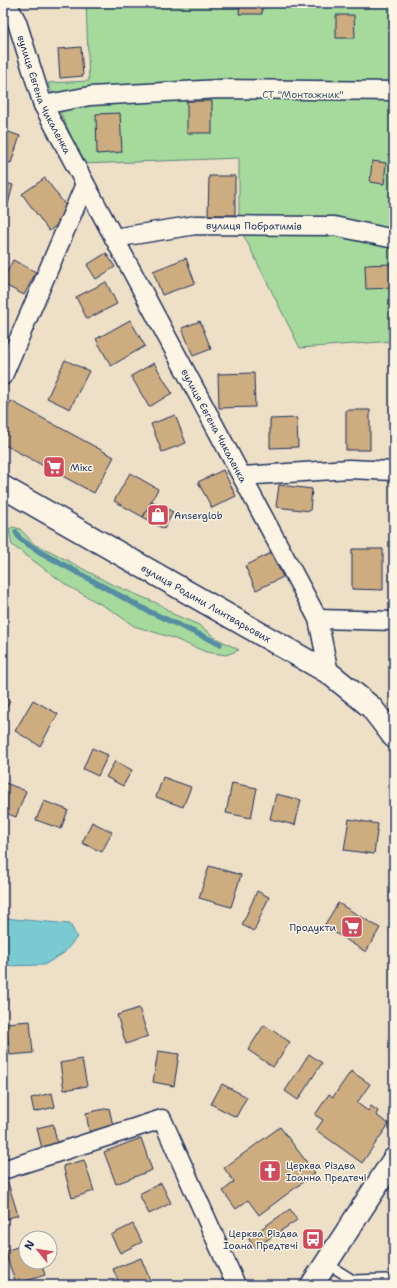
<svg xmlns="http://www.w3.org/2000/svg" width="397" height="1288" font-family="'Shantell Sans',sans-serif">
	<style>
		.green { fill: #a6da9c; stroke: #60847d }
		.water { fill: #7acbd1; stroke: #548da3 }
		.lines { fill: none; stroke-linecap: round; stroke-linejoin: round }
		.stream { stroke: #548da3; stroke-width: 5.5 }
		.building { fill: #cdac80; stroke: #1b2f5e }
		.lane-casing { stroke: #1b2f5e; stroke-width: 12 }
		.street-casing { stroke: #1b2f5e; stroke-width: 21 }
		.secondary-casing { stroke: #1b2f5e; stroke-width: 25 }
		.lane { stroke: #fcf5e5; stroke-width: 9 }
		.street { stroke: #fcf5e5; stroke-width: 18 }
		.secondary { stroke: #fcf5e5; stroke-width: 22 }
		.labels { text-anchor: middle; stroke-width: 3; stroke-linejoin: round; paint-order: stroke }
		.street-label { font-size: 10px; fill: #1b2f5e; stroke: #fcf5e5 }
		.park-label { font-size: 10px; fill: #3e5a6e; stroke: #fcf5e5 }
		.poi-label { font-size: 10px; fill: #1b2f5e; stroke: #fcf5e5; text-anchor: start }
	</style>
	<rect width="100%" height="100%" fill="#eedfc7"/>
	<filter id="ink" filterUnits="userSpaceOnUse"><feTurbulence type="fractalNoise" baseFrequency=".025" numOctaves="2"/><feDisplacementMap in="SourceGraphic" scale="8" xChannelSelector="R" yChannelSelector="G"/><feConvolveMatrix kernelMatrix="1 2 1 2 8 2 1 2 1" color-interpolation-filters="sRGB"/></filter>
	<g filter="url(#ink)">
		<path class="green" d="M86,3h308v338l-94,7 -61,-122v-68l-156,6 -35,-81 41,-2z
			M13,527l7,2 15,16 15,6 59,32 52,22 12,9 26,11 17,13 23,12 -13,5 -20,-3 -36,-15 -36,-11 -23,-16 -43,-24 -56,-41 -3,-16z"/>
		<path class="water" d="M3,918l67,6 7,13 -13,16 -20,12 -41,1z"/>
		<g class="lines">
			<path class="stream" d="M16,532l4,7 20,13 108,59 72,33"/>
		</g>
		<path class="building" d="M240,3h22v11h-23z
			M336,15h18l1,23h-19z
			M81,47l2,29 -23,2 -2,-29z
			M187,101h25v32h-25z
			M120,113l2,39 -25,2 -1,-40z
			M3,130l17,6 -9,27 -8,-2z
			M372,161l14,2 -2,21 -14,-2z
			M209,176h26v39h-27z
			M45,178l27,36 -23,17 -27,-37z
			M3,182l10,3 -7,27 -3,-1z
			M106,253l9,14 -19,12 -9,-14z
			M186,258l9,25 -33,12 -9,-24z
			M13,260l23,12 -12,23 -21,-11v-4z
			M391,264l1,24 -26,1 -1,-24z
			M106,282l11,22 -30,15 -11,-22z
			M130,320l15,26 -34,20 -15,-27z
			M200,321l11,28 -18,7 -11,-28z
			M65,360l24,11 -19,38 -23,-11z
			M154,363l18,30 -23,14 -18,-31z
			M254,373l1,34 -36,1 -1,-34z
			M11,401l103,56 -20,36 -91,-49v-29z
			M346,410h24v40h-24z
			M175,415l11,28 -24,9 -11,-28z
			M297,418l1,29 -28,1v-29z
			M223,470l13,26 -24,12 -14,-26z
			M130,473l28,16 -15,28 -29,-16z
			M279,485l33,4 -2,22 -34,-4z
			M152,501l21,11 -9,17 -21,-12z
			M352,549h31v41l-31,-1z
			M271,553l12,24 -27,13 -11,-24z
			M3,603l5,2 -5,14z
			M3,697l7,4 -7,14z
			M33,700l25,14 -18,32 -25,-15z
			M92,748l16,7 -10,21 -15,-7z
			M115,761l17,9 -9,16 -17,-9z
			M163,777l28,10 -8,20 -27,-10z
			M3,782l23,9 -10,26 -13,-5z
			M232,783l25,5 -6,30 -25,-5z
			M276,794l25,6 -6,25 -25,-6z
			M44,801l24,9 -7,19 -25,-9z
			M349,819l29,5 -4,30 -30,-4z
			M92,822l20,10 -10,20 -20,-9z
			M209,866l32,9 -10,32 -32,-9z
			M257,891l12,6 -15,34 -12,-6z
			M338,903l42,25 -14,24 -42,-26z
			M139,1008l9,28 -22,8 -9,-29z
			M30,1021l3,32 -23,2 -4,-32z
			M264,1025l26,17 -17,25 -25,-17z
			M158,1051l21,3 -5,32 -21,-4z
			M309,1054l13,9 -24,37 -13,-9z
			M82,1059l5,27 -23,4 -4,-27z
			M351,1071l19,13 -13,19 11,8 3,-5 7,5 -2,4 13,9 -27,39 -46,-33 7,-10 -8,-5 14,-21 4,3z
			M222,1084l25,13 -11,20 -25,-13z
			M52,1093l3,14 -21,5 -3,-14z
			M109,1108l5,22 -24,5 -4,-22z
			M53,1124l5,22 -16,3 -5,-21z
			M280,1127l35,46 -56,42 -11,-15 -12,9 -13,-18 11,-9 -10,-14z
			M141,1138l11,32 -36,14 -12,-32z
			M84,1160l10,31 -22,7 -9,-32z
			M8,1183l10,32 -15,5v-35z
			M161,1183l10,20 -22,11 -10,-20z
			M290,1209l7,11 -42,28 -7,-10z
			M133,1224l9,18 -22,11 -9,-18z
			M26,1244v18h15l4,13 -29,9 -11,-33z
			M141,1258l11,27h-32l-7,-16z"/>
		<g class="lines">
			<g class="lane-casing">
				<path id="lane" d="M326,1263l27,17 -1,5
					M353,1280l33,-1 8,3"/>
			</g>
			<g class="street-casing">
				<g id="street">
					<path id="s1" d="M7,3l10,19 26,83 275,514 11,54"/>
					<path d="M43,105l47,-9 131,-7 173,2"/>
					<path id="s2" d="M114,238l82,-13 138,1 60,13"/>
					<path d="M3,376l82,-192"/>
					<path d="M242,476l107,-7 45,2"/>
					<path d="M318,619l76,2"/>
					<path d="M3,1170l159,-51 74,166"/>
				</g>
			</g>
			<g class="secondary-casing">
				<g id="secondary">
					<path id="s3" d="M3,487l326,186 42,34 23,30"/>
					<path d="M312,1285l82,-126"/>
				</g>
			</g>
			<use href="#lane" class="lane"/>
			<use href="#street" class="street"/>
			<use href="#secondary" class="secondary"/>
		</g>
	</g>
	<defs>
		<g id="supermarket-square" transform="scale(1.15)"><rect x="-9" y="-9" width="18" height="18" rx="4" fill="#d1495b" stroke="#fcf5e5"/><path d="M-6-5.5h2.5l.6 2H6L4.5 2H-2.5L-4.4-4H-6ZM-1.5 3.2a1.3 1.3 0 1 0 .1 0ZM3 3.2a1.3 1.3 0 1 0 .1 0Z" fill="#fff"/></g>
		<g id="shop-square" transform="scale(1.15)"><rect x="-9" y="-9" width="18" height="18" rx="4" fill="#d1495b" stroke="#fcf5e5"/><path d="M-5-2.5h2.3a2.7 3.5 0 0 1 5.4 0H5L5.5 6h-11ZM-1.5-2.5h3a1.5 2.3 0 0 0-3 0Z" fill="#fff"/></g>
		<g id="church-square" transform="scale(1.15)"><rect x="-9" y="-9" width="18" height="18" rx="4" fill="#d1495b" stroke="#fcf5e5"/><path d="M-1.2-6h2.4v3.5h3.3v2.4h-3.3V6h-2.4V-.1h-3.3v-2.4h3.3Z" fill="#fff"/></g>
		<g id="bus-square" transform="scale(1.15)"><rect x="-9" y="-9" width="18" height="18" rx="4" fill="#d1495b" stroke="#fcf5e5"/><path d="M-5-6H5V4H4V6H2V4H-2V6H-4V4H-5ZM-3.5-4V0h7V-4ZM-3.5 1.2v1.5H-2V1.2ZM2 1.2v1.5H3.5V1.2Z" fill="#fff"/></g>
	</defs>
	<g fill-rule="evenodd">
		<use href="#supermarket-square" x="54" y="467"/>
		<use href="#shop-square" x="158" y="515"/>
		<use href="#supermarket-square" x="352" y="927"/>
		<use href="#church-square" x="270" y="1171"/>
		<use href="#bus-square" x="313" y="1239"/>
	</g>
	<g class="labels">
		<g class="street-label">
			<text dy="4" stroke="none"><textPath href="#s1" startOffset="99">вулиця Євгена Чикаленка</textPath></text>
			<text dy="4" stroke="none"><textPath href="#s2" startOffset="141">вулиця Побратимів</textPath></text>
			<text dy="4" stroke="none"><textPath href="#s1" startOffset="472">вулиця Євгена Чикаленка</textPath></text>
			<text dy="4" stroke="none"><textPath href="#s3" startOffset="234">вулиця Родини Линтварьових</textPath></text>
		</g>
		<g class="park-label">
			<text x="303" y="98">СТ "Монтажник"</text>
		</g>
		<g class="poi-label">
			<text x="70" y="471">Мікс</text>
			<text x="174" y="519">Anserglob</text>
			<text x="336" y="931" text-anchor="end">Продукти</text>
			<text x="286" y="1169">Церква Різдва<tspan x="286" dy="12">Іоанна Предтечі</tspan></text>
			<text x="298" y="1237" text-anchor="end">Церква Різдва<tspan x="298" dy="12">Іоана Предтечі</tspan></text>
		</g>
	</g>
	<rect width="397" height="1288" fill="none" stroke="#fcf5e5" stroke-width="16"/>
	<rect x="8" y="8" width="381" height="1272" fill="none" stroke="#1b2f5e" stroke-width="1.5" filter="url(#ink)"/>
	<g transform="translate(38 1250) rotate(300)"><circle r="19" fill="#fcf5e5" stroke="#a2a6af"/>
	<path d="M0-3L7 15L0 10L-7 15Z" fill="#d1495b"/>
	<text y="-6" font-size="11" font-weight="bold" text-anchor="middle" fill="#1b2f5e">N</text>
	</g>
</svg>
